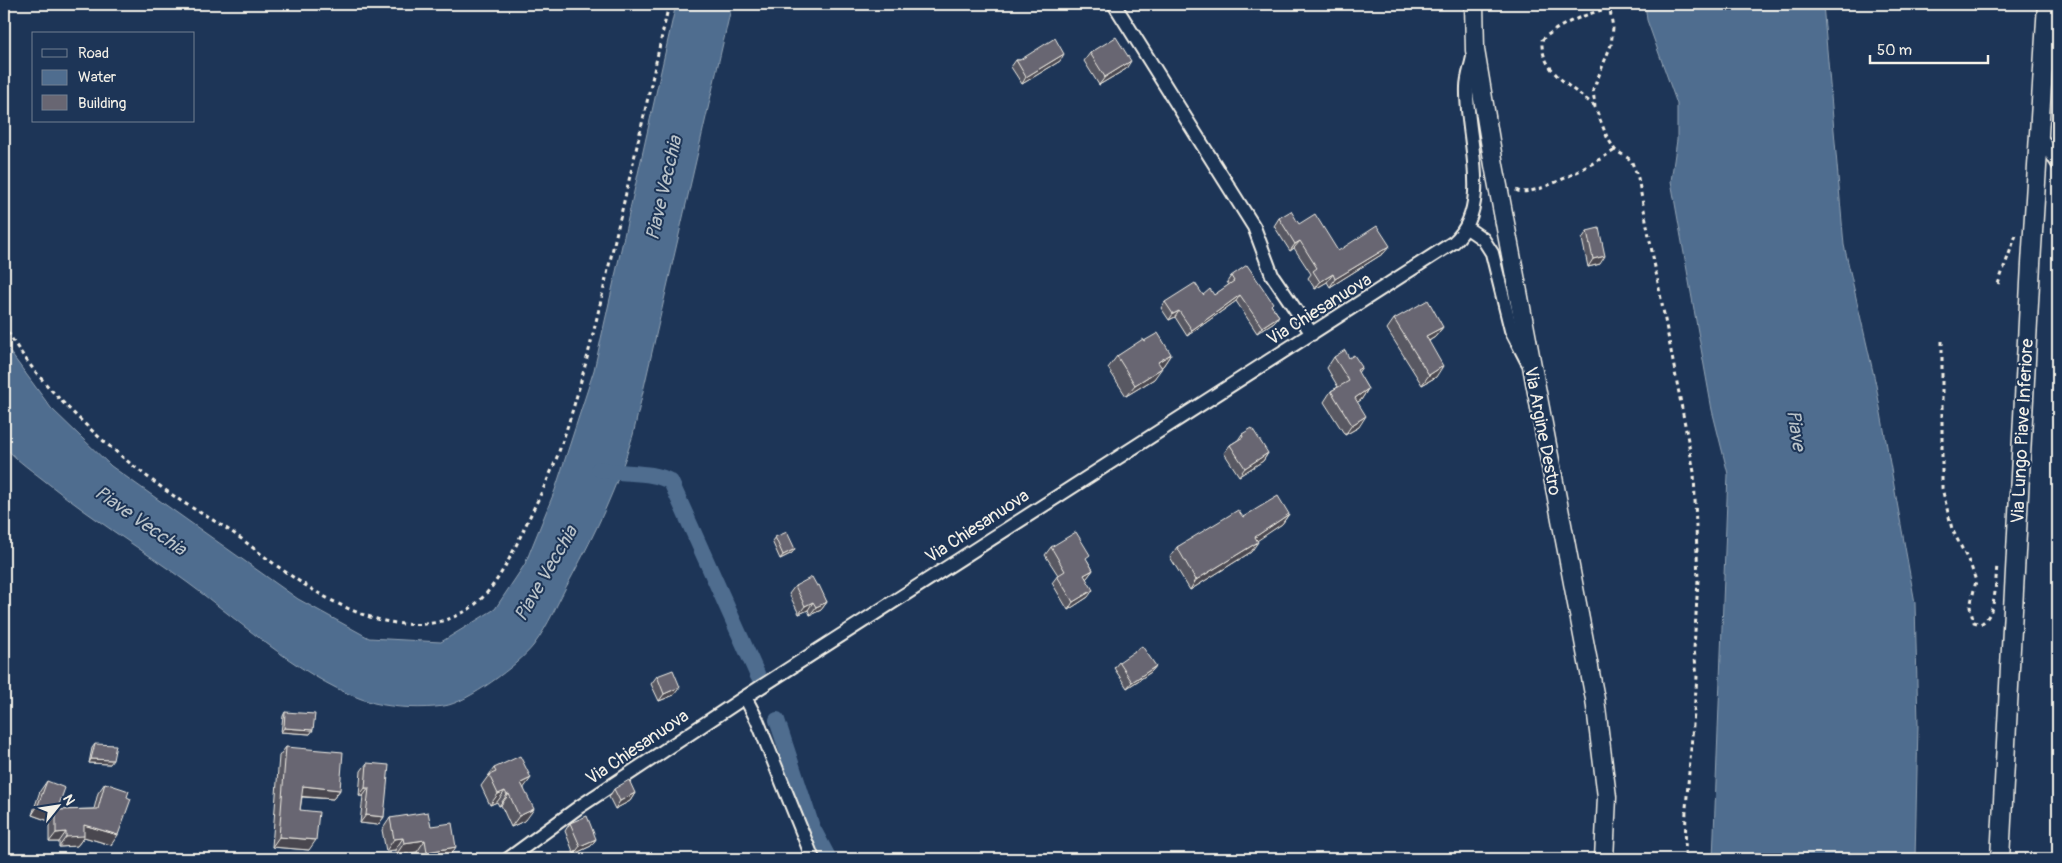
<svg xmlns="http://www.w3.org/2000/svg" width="2062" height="863" font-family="Pangolin,sans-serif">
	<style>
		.water { fill: #4f6d8f; stroke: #91a2b3 }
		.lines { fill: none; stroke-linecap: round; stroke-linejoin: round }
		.canal { stroke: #4f6d8f; stroke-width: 16 }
		.street-casing { stroke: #f4f1e8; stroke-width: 16 }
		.secondary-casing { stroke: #f4f1e8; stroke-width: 21 }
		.path { stroke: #f4f1e8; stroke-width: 3; stroke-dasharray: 4 4; stroke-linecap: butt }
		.street { stroke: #1d3557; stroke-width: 12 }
		.secondary { stroke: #1d3557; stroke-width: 18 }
		.wall { fill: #595862; stroke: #f4f1e8 }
		.shaded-wall { fill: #494750; stroke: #f4f1e8 }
		.building { fill: #686672; stroke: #f4f1e8 }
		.labels { text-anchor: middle; stroke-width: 4; stroke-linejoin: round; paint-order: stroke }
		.street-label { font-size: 18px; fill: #f4f1e8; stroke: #1d3557 }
		.water-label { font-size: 19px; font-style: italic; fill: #bac3c9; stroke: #1d3557 }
	</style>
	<rect width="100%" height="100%" fill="#1d3557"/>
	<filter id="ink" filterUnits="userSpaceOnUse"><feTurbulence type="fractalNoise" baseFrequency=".02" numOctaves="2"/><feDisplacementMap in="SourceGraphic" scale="10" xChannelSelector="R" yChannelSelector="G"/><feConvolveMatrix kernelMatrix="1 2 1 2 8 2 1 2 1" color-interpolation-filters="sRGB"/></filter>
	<g filter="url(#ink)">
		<path class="water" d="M676,4h56l-99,431c-15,50 -37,97 -62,143 -13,23 -22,47 -38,68 -15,19 -66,57 -89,60 -21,3 -49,2 -70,-3 -63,-17 -133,-81 -186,-120 -45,-33 -94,-63 -138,-98 -16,-13 -33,-24 -46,-39v-102l47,64 60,58 187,133 71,39 72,4 54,-33 30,-45 30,-74 39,-120z
			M1645,4h178l21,241 32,140 39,218 3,121 -3,135h-202l15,-385 -16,-64 -41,-229 6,-41v-36l-30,-84z"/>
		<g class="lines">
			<path class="canal" d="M599,469c22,6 54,1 72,13l87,194
				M777,720l35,107 17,32"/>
			<g class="street-casing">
				<path id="street" d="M1114,4l140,223 18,48 40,59
					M2038,133l20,31
					M1467,228l16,11 9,14 19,77 16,31
					M745,697l12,23 56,139
					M508,859l71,-52 166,-110 709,-455c40,-37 11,-107 13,-155 0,-9 4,-20 6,-30"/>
			</g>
			<g class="secondary-casing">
				<path id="secondary" d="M1474,4l1,46 19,115 101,534 12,98 -3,62
					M2000,859l31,-595 16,-260"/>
			</g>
			<path class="path" d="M1609,4l4,24 -2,17 -18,45 2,17 12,30 8,13 16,10 7,18 56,294 4,108 -4,69 3,28 -11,131 -1,51
				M1595,106c-22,-18 -55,-35 -53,-66 15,-15 48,-28 69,-32
				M1516,190c15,11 83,-30 99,-40
				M1998,284l18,-49
				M4,325c33,64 118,136 177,176 22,14 41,23 62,39 56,44 147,113 221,72 29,-16 46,-54 60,-83 11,-24 24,-48 33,-72 27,-74 42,-150 60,-226 18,-75 35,-151 52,-227
				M1942,341v147l10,41 19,37 5,15 -6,26 4,15 6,2c17,-8 15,-41 17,-59"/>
			<use href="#street" class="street"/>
			<use href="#secondary" class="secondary"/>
		</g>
		<path class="wall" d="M1090,53l36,16 -27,16 -15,-24z
			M1016,60h4l40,1 -38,23 -11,-17z
			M1279,218l59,33 46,2 -54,34 -3,-5 -12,7 -7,-11 3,-4 -17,-26 -4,3 -16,-25z
			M1587,231l13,33 -12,3 -6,-28z
			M1231,276l41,30 7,10 -5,6 -17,11 -21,-32 -49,35 -12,-19 -6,3 -8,-12 4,-6 38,-7h11l15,-10 -2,-3z
			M1394,319l49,8 -8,10 -6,4 7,36 -14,8 -35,-56z
			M1144,341l27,13 -8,12 -2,1 -7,12 -28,17 -18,-28 9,-12z
			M1334,357l15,1 13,9 -4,6 10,16 -7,11 -4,2 2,25 -14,8 -21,-33 7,-11 7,-4 -11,-19z
			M1242,434l26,19 -5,8 -24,15 -15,-23 6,-8 8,-5z
			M1289,514l-7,10 -25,16 -6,12 -61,38 -20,-33 7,-10 66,-30z
			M775,537l17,16 -12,6 -8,-18z
			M1051,547l36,13 6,10 -7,9 2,18 -20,13 -16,-27 6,-8 -13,-20z
			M795,586h22l10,16 -6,8 -11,5 -2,-5 -9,4 -10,-20z
			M1119,662l37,4 -5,6 -24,16 -13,-20z
			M657,676l17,19 -15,6 -8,-17z
			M285,712l28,18 -3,4 -29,-2 2,-16z
			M95,744l15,20 -21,-1 3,-15z
			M286,747l54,43 -7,9 -31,-2 -2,13 9,40 -37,-3 7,-91z
			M367,763l17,54 -6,8 -18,-2 3,-27h-4l2,-25z
			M494,768l30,20 2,32 -15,7 -10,-22 -2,1 -2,-4 -7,3 -9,-19z
			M47,781l10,29 37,-1 4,-16 7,-10 6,62 -27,-8 -7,9 -18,1v-5h-10v-21l-17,-6 8,-24z
			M614,789l21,4 -5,8 -15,8 -6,-12z
			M390,818l41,8 17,33h-30l-1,-7 -21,3 -1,-5 -9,1 -4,-21z
			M570,823l26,16 -5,7 -17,8 -9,-23z"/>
		<path class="shaded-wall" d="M1064,54l-4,7 -38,23 4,-7z
			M1131,61l-5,8 -27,16 6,-8z
			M1300,241l-6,7 -4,3 5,-7z
			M1390,246l-6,7 -54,34 5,-8z
			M1605,256l-5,8 -12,3 5,-8z
			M1333,274l-6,8 -12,7 5,-7z
			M1240,295l-4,6 -49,35 5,-6z
			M1179,311l-4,6 -6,3 4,-6z
			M1279,316l-5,6 -17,11 5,-6z
			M1443,327l-8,10 -16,10 7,-11z
			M1171,354l-8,12 -13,8 8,-12z
			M1443,366l-7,11 -14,8 7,-10z
			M1162,368l-8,11 -28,17 9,-11z
			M1368,389l-7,11 -14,9 8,-11z
			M1366,416l-7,11 -14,8 7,-10z
			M1268,453l-5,8 -24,15 6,-8z
			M1289,514l-7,10 -34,23 7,-10z
			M1258,542l-7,10 -61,38 6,-10z
			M795,549l-3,4 -12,6 3,-4z
			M1093,570l-6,8 -8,5 5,-8z
			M1093,590l-5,7 -20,13 5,-8z
			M813,602l-5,8 -9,4 6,-8z
			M827,602l-6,8 -11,5 6,-8z
			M1156,666l-5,6 -24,16 5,-6z
			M680,687l-6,8 -15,6 5,-7z
			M284,728l29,2 -3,4 -29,-2z
			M91,759l22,1 -3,4 -21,-1z
			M531,778l-8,11 -2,-6z
			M303,786l37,4 -7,9 -37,-3z
			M365,788h4l-6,8h-4z
			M505,791l-8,11 -7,3 8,-11z
			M635,793l-5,8 -15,8 5,-8z
			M509,794l-8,11 -2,1 8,-11z
			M38,805l18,6 -7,10 -17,-6z
			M534,809l-8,11 -15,7 8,-11z
			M366,815l18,2 -6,8 -18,-2z
			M84,825l34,10 -7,10 -27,-8 -7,9 -18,1 7,-10z
			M66,832l-7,10h-10l7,-9z
			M279,837l37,3 -7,10 -37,-3z
			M403,838l-8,12 -9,1 8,-12z
			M596,839l-5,7 -17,8 6,-8z
			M425,840l-8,12 -21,3 8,-12z
			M456,847l-8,12h-26l5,-7z"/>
		<path class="building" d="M1116,37l15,24 -26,16 -15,-24z
			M1055,38l9,16 -38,23 -10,-17h4z
			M1291,211l8,13 16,-10 23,37 39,-25 13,20 -55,33 -2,-5 -13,8 -7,-11 4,-3 -17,-27 -5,3 -16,-26z
			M1599,228l6,28 -12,3 -6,-28z
			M1247,265l26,38 -2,2 8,11 -17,11 -22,-32 -48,35 -13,-19 -6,3 -8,-12 30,-19 8,12 7,-6 4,6 20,-14 -3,-5z
			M1428,300l15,27 -17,9 17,30 -14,9 -35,-56z
			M1158,333l13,21 -13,8 4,6 -27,17 -18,-29 26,-17 1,2z
			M1345,350l4,8 5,-3 8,12 -5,3 11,19 -13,9 11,18 -14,9 -21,-34 18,-10 -15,-24z
			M1252,428l16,25 -23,15 -15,-23 13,-8 -1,-3z
			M1278,496l11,18 -34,23 3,5 -62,38 -19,-33 61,-37 5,7z
			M787,532l8,17 -12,6 -8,-18z
			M1076,532l14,23 -4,3 7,12 -9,5 9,15 -20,12 -16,-26 8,-5 -14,-24z
			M812,577l5,9 2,-1 8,17 -11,5 -3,-5 -8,4 -10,-20z
			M1142,646l14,20 -24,16 -13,-20z
			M673,670l7,17 -16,7 -7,-18z
			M285,712l30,2 -2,16 -29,-2z
			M95,744l21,1 -3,15 -22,-1z
			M286,747l57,5 -3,38 -37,-4 -3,24 19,2 -3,28 -37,-3z
			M520,756l11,22 -10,5 13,26 -15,7 -10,-22 -2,1 -2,-4 -7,3 -9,-19 7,-3 -2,-4z
			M367,763l22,2 -5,52 -18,-2 3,-27h-4z
			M629,780l6,13 -15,8 -6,-12z
			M47,781l18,7 -8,22 41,-1 7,-26 24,8 -2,6 4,2 -13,36 -34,-10v11l-18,1v-5l-10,1v-22l-18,-6z
			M428,812l3,14 21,-3 4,24 -29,5 -2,-12 -21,3 -1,-5 -9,1 -4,-21z
			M587,816l9,23 -16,7 -10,-23z"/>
	</g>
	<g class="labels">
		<g class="street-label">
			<text transform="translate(1319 309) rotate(-32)" y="6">Via Chiesanuova</text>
			<text transform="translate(1543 431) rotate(79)" y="6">Via Argine Destro</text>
			<text transform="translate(2022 431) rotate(-87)" y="6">Via Lungo Piave Inferiore</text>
			<text transform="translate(977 526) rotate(-33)" y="6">Via Chiesanuova</text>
			<text transform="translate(637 747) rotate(-34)" y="6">Via Chiesanuova</text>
		</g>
		<g class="water-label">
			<text transform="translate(663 188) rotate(-77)" y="7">Piave Vecchia</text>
			<text transform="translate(1797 430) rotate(81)" y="7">Piave</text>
			<text transform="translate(141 520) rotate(35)" y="7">Piave Vecchia</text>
			<text transform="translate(545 573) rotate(-60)" y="7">Piave Vecchia</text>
		</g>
	</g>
	<rect width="2062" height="863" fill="none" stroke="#1d3557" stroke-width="20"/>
	<rect x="10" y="10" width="2042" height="843" fill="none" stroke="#f4f1e8" stroke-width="2" filter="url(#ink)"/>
	<rect x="32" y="32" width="162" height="90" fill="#1d3557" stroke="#738091"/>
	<rect x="42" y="49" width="25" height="8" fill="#1d3557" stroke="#738091"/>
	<text x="78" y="58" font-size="15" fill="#f4f1e8">Road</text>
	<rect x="42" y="70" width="25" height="15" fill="#4f6d8f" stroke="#738091"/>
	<text x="78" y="82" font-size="15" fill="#f4f1e8">Water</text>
	<rect x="42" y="95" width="25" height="15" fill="#686672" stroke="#738091"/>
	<text x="78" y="108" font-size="15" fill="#f4f1e8">Building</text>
	<g transform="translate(58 806) rotate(60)" stroke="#1d3557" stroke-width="4" paint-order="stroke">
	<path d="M0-4L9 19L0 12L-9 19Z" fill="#f4f1e8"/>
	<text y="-8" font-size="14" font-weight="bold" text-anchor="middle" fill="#f4f1e8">N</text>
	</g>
	<path d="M1870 55v8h118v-8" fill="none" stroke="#f4f1e8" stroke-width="2.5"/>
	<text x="1877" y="55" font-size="15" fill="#f4f1e8" stroke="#1d3557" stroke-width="4" paint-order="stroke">50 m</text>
</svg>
